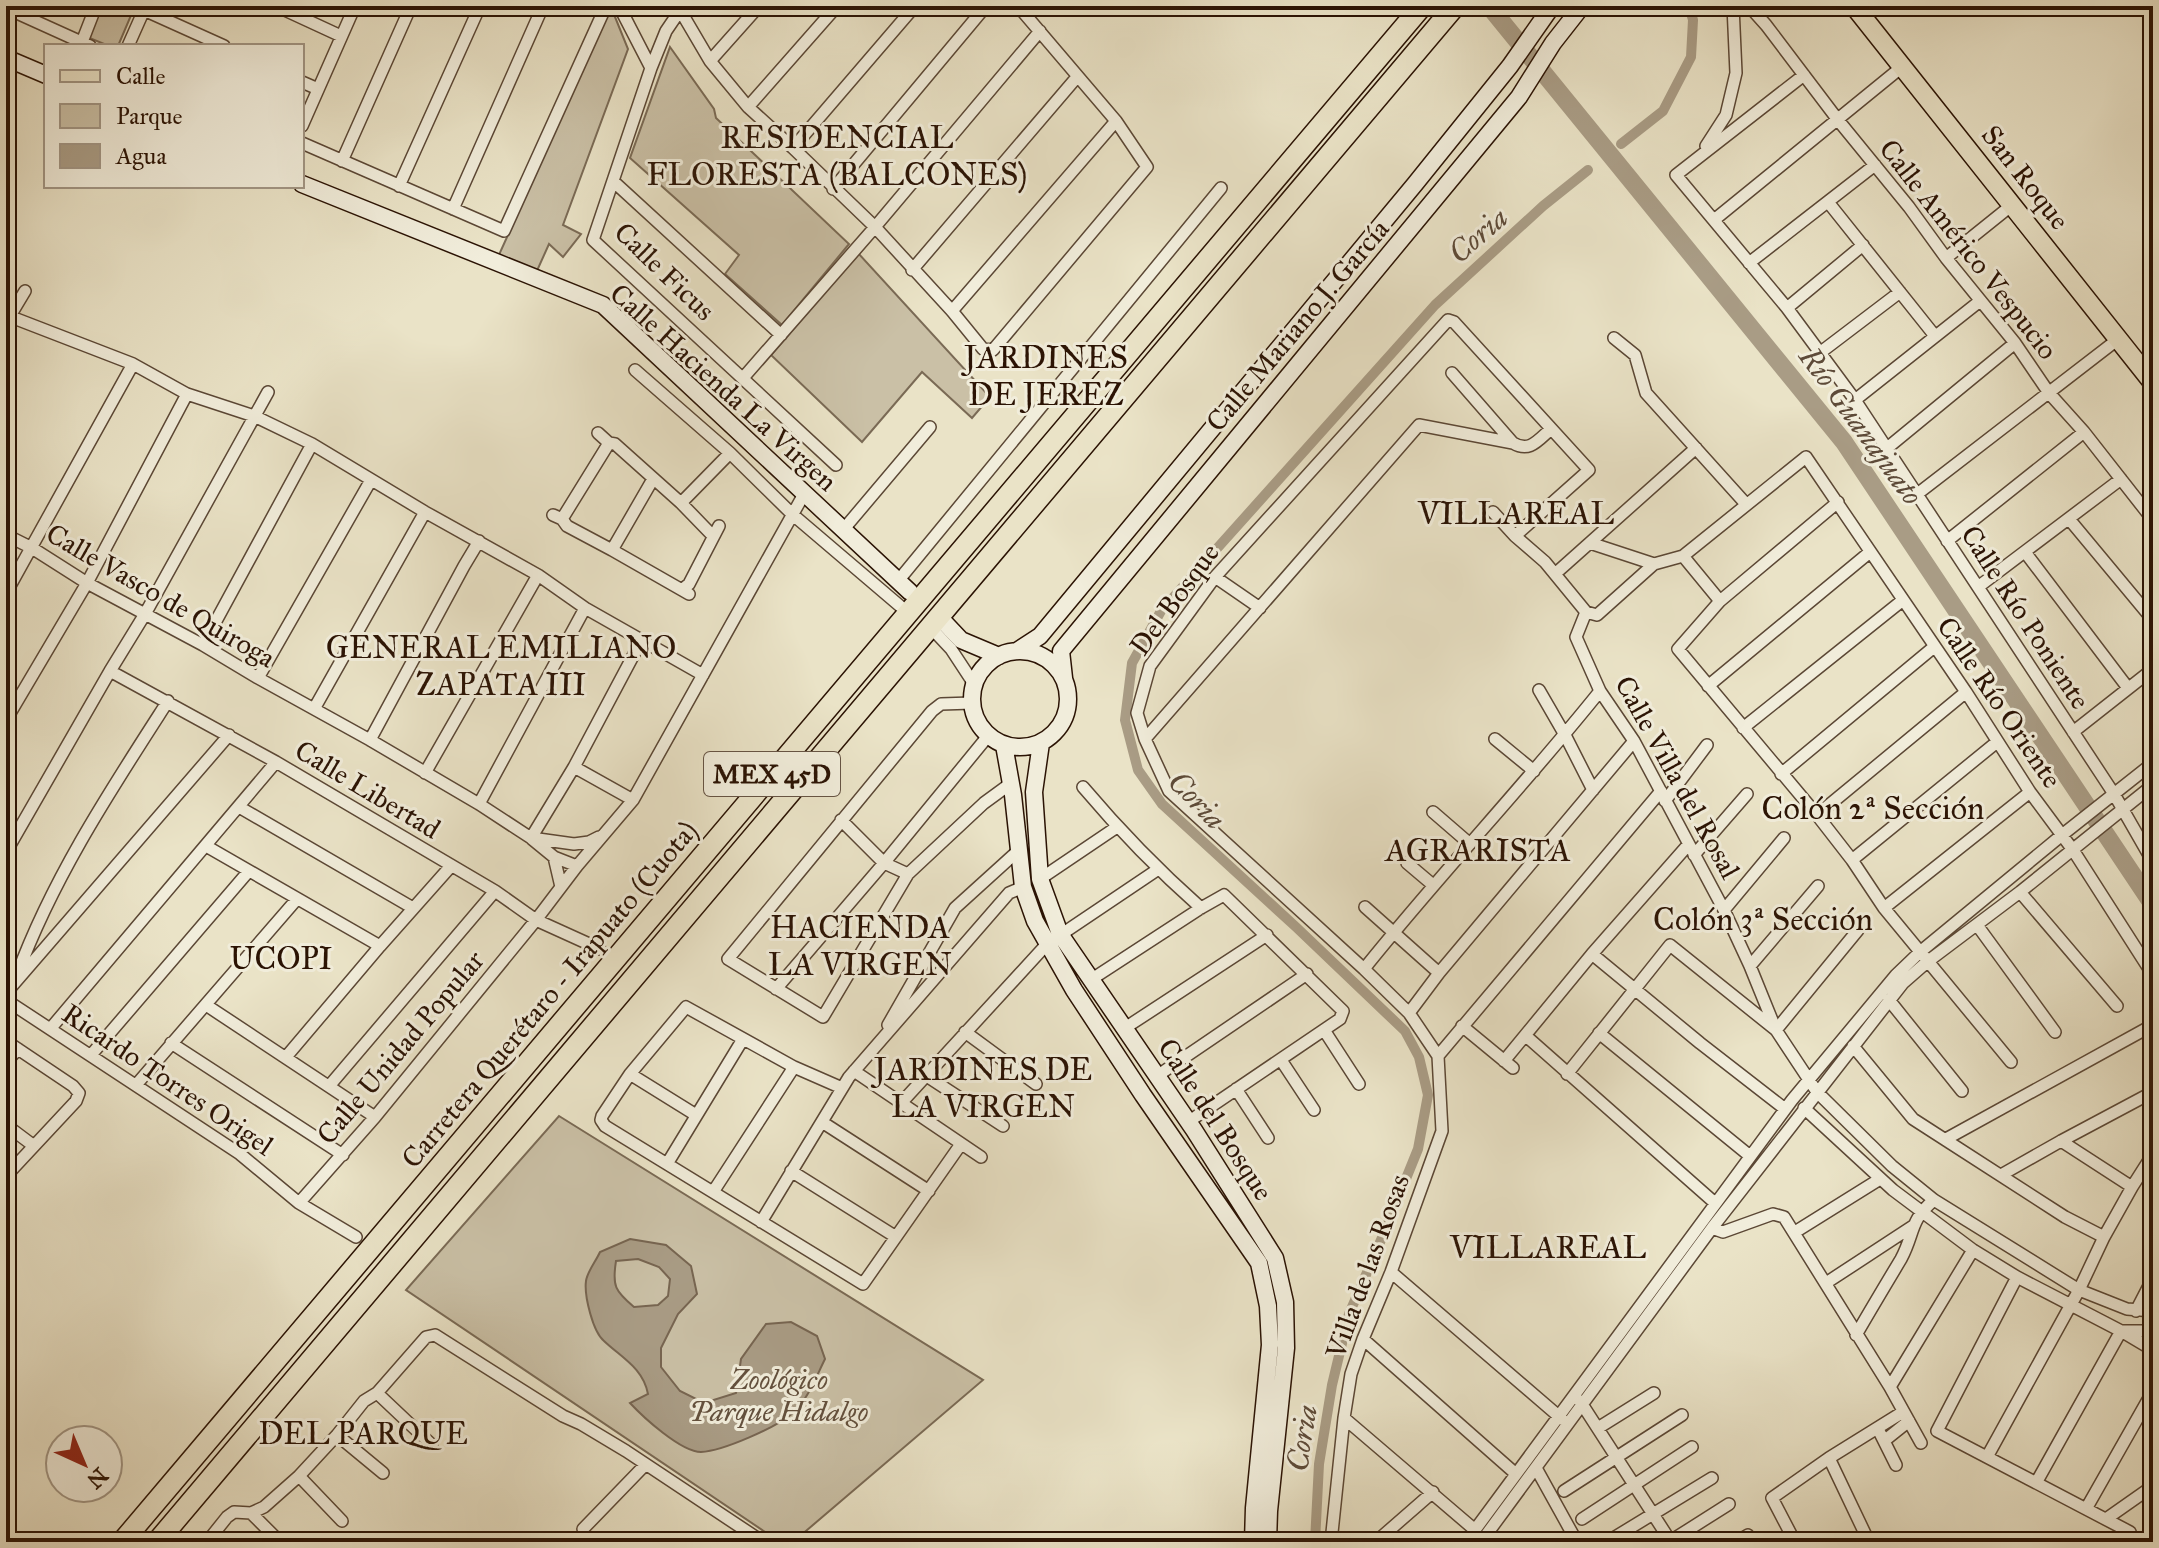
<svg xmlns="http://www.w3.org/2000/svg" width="2159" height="1548" font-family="'IM FELL Great Primer',serif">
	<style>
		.green { fill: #cac0a6; stroke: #7a6a55; stroke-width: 2 }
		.water { fill: #a99c85; stroke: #776551; stroke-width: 2; fill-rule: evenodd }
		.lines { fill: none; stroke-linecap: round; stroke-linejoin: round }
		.canal { stroke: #a99c85; stroke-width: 10 }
		.river { stroke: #a99c85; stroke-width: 18 }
		.street-casing { stroke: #5b4735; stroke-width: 14 }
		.secondary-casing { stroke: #2b1304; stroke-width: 19 }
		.primary-casing { stroke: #2b1304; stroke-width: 21 }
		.highway-casing { stroke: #2b1304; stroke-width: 23 }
		.street { stroke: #f1eddb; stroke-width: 11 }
		.secondary { stroke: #f1eddb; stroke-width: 16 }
		.primary { stroke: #eae3c7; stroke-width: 18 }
		.highway { stroke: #eae3c7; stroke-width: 20 }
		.labels { text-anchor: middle; stroke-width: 6; stroke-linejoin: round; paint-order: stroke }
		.shield { fill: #f1eddb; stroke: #665444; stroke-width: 2 }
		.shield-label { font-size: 26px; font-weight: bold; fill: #2b1304 }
		.street-label { font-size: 28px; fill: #2b1304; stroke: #f1eddb }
		.park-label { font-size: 28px; font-style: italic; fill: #63503d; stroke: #f1eddb }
		.water-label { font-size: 30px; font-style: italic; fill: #5d4a38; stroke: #f1eddb }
		.quarter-label { font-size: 32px; fill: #2b1304; stroke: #f1eddb }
	</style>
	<rect width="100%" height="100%" fill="#eae3c7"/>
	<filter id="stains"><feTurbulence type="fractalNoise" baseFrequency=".0025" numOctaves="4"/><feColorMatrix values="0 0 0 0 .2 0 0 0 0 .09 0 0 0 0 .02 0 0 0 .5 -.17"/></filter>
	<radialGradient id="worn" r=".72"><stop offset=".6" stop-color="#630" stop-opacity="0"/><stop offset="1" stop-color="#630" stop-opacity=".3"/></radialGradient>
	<path class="green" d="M100,6h35l-17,40h-9l-22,-9z
		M611,7l17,42 -65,176 18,9 -18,23 -14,-13 -13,29 -38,-16z
		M670,47l44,62 2,9 133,126 -67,81 -57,-51 14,-19 -109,-97z
		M858,253l132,144 -18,21 -50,-46 -60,70 -91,-87z
		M559,1116l424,264 -190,162h-13l-374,-252z"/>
	<path class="water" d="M630,1239l36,6 25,21 6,28 -19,20 -17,34v19l19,24 24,12 32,-10 5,-34 25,-35 25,-2 26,14 8,23c-9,18 -17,40 -32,54 -16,14 -70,38 -92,39 -20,0 -58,-35 -71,-49l18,-9c-5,-26 -26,-36 -44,-53 -11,-9 -20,-45 -18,-60 1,-9 10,-20 14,-29zM638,1259l21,8 11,12 -2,17 -10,9 -24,2c-19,-16 -22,-21 -18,-46z"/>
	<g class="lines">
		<path class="canal" d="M1621,144l42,-33 28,-54 2,-37 -4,-14
			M1315,1542l4,-78 13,-79 17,-71 35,-81 34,-84 10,-54 -9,-38 -14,-26 -109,-104 -134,-123 -24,-34 -13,-50 7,-57 29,-52 274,-306 108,-99 45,-36"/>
		<path class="river" d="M1489,6l355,436 309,463"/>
		<g class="street-casing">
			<path id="street" d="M276,6l65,30
				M619,6l32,62
				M683,6l-17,25 -15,37 -58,172 243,225
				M1749,6l17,19 72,95 71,87 37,51 69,85 34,50 35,39 69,88
				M6,8l84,38
				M680,10l30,51 38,46 45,41 82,79 77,84 31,38 10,1 154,-183 -31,-46 -98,-115
				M82,42l14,-36
				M128,46l16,-36 80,36
				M710,61l49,-55
				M1804,75l-128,100 111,133 68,92 259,394 39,68
				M302,82l16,7
				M748,107l89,-101
				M302,126l53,-120
				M302,143l202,88 102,-225
				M1706,146l20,-31 10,-42 -3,-67
				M793,148l122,-142
				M342,161l69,-155
				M613,181l168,154
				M399,186l81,-180
				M833,189l153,-183
				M1828,202l107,134
				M453,209l90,-203
				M1714,220l189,-154
				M1946,258l66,-53
				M1749,263l126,-98
				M912,270l165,-193
				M1787,308l76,-63
				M952,311l164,-190
				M6,315l127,49 54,30 67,22 58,28 113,68 113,63 47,33 118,67
				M7,321l18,-30
				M1614,338l21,17 11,38 100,111
				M1821,352l79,-60
				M635,370l95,83 62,61 108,92
				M1452,373l61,70c17,10 25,-3 38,-14
				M743,378l132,-151 165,-196
				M1855,400l125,-99
				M598,433l11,10 6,1 66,59 31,32
				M1886,449l129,-106
				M1916,495l201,-155
				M1838,502l-118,99 -42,48 139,166 35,45 32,48 127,154
				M681,503l49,-50
				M1493,512l22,24 30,26 41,50 11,3 57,-51 29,-8 123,-99 160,235 64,100 43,58 80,125
				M553,515l9,4 5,7 45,24 77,44
				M562,519l47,-76
				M2069,519l84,101
				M843,530l87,-103
				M6,535l26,13 55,35 116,62 55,33 112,62 109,64 52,34 43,6 15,-2 10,-5
				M1947,541l137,-109
				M1590,543l64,21
				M612,550l41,-71
				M2025,552l103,136
				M1683,556l37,45
				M1556,573l140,-125
				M1215,577l45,31
				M898,581l323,-393
				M1978,587l143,-108
				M683,589l6,-5 30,-58
				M6,593l127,-229
				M1586,612l-10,25 24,54 34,50 90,169 26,56 26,64 41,62 75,74 42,34 145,90 48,19 26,2
				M936,633l15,16 23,35
				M203,645l109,-201
				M110,671l166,91 219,129 41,29 64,29
				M258,678l113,-198
				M1708,686l162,-134
				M1539,690l26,45 28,55
				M972,703l-31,1 -9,7 -204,248 95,58 85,-143 76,-71 26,-19
				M314,709l111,-197
				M6,720l81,-137 100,-189
				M1743,728l160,-128
				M2073,732l80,-63
				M1145,739l274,-314 94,18
				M1495,739l39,32
				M370,740l94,-174 15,-25
				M574,767l59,33
				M425,773l113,-198
				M1781,774l153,-127
				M1083,787c38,45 74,82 118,121
				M1665,801l42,-56
				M479,804l106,-196
				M239,807l174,101
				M1433,812l37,32
				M1817,815l149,-123
				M841,820l43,43 24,11
				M531,838l43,-71 67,-126
				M532,839l22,18 23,9
				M206,846l174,100
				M6,852l104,-181 35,-57 123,-222
				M1694,855l53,-61
				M554,857l7,30
				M1852,860l145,-118
				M1407,863l26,22
				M1040,879l77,-52
				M2020,892l97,114
				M1365,907l74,66
				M1884,908l146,-116
				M1724,910l60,-72
				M1977,925l78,107
				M1592,954l108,89 85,66
				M1750,966l68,-80
				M1364,969c76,-95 160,-183 236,-278
				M17,975c36,-98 95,-187 151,-274
				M1092,979l109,-71 23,-13 119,116 -3,8 -152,103
				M776,989l108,-126 104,-127
				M6,993l223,-258
				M6,1000l234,154 59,49 57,34
				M1889,1000l73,91
				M206,1005l169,112
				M1409,1013l30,-40 195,-232
				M888,1025l67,-117 64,-58
				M1462,1026l51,42
				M51,1028l225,-266
				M1125,1028l142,-93
				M1324,1030l35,54
				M965,1032l71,52
				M1599,1033l151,123
				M1526,1036l189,167
				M6,1041l67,45 6,7 -3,8 -70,75
				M171,1043l172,112
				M1853,1046l60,73 152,98 39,20
				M91,1055l157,-183
				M1438,1056l-29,-43 -45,-44 -195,-178 -24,-52 -8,-26 13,-47 65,-89 233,-257 6,2 135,148 -74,66
				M1438,1056l223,-265
				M286,1057l94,-111 71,-80
				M1281,1060l33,50
				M1504,1061l88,-107 96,-109
				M6,1062l12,-13
				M854,1071l127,86
				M630,1074l66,41
				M1567,1074l103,-129 106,85 82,-100
				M925,1075l78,51
				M1157,1076l150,-102
				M136,1085l161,-186
				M330,1085l165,-194
				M842,1088l-48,-21 -108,-60 -56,67 -28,42 -1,4 4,6 258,158 98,-140
				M1236,1089l32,49
				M902,1102l145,-158 110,-74
				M1804,1108l89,82 80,60 44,27 104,54h32
				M822,1122l107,69
				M6,1125l28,21
				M1946,1139l207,-114
				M2061,1141l71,46
				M667,1164l76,-125
				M791,1171l105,66
				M2001,1175l60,-34 92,-49
				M713,1192l81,-125
				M299,1203l76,-86 161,-197 41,-54 56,-66 171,-306
				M761,1222l88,-145 160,-184 14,-6
				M1712,1228l11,4 50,-18 11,3 106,170 31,56
				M1795,1232l85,-53
				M1391,1272l171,147
				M2017,1277l-80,154 193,101
				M1826,1283l87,-57
				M2136,1311l17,-33
				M1856,1335c15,-26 30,-51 45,-76 14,-26 8,-38 33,-59
				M1363,1339l153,135
				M1890,1387l83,-137
				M377,1393l55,52
				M1580,1401l91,141
				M1344,1418l131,112
				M1598,1428l56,-35
				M1878,1429l18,36
				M337,1435l46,38
				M1884,1441l25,-20
				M1987,1457l92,-167 25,-53 28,-50 21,-33
				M1829,1458l40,84
				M1536,1468l41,74
				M299,1476l43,45
				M2036,1483l85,-152 32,19
				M1564,1491l118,-76
				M2086,1509l67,-118
				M251,1513l28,28
				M1582,1519l110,-72
				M2106,1519l47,-33
				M583,1529l62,-64
				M1378,1540l55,-48
				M207,1542l20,-25 7,-5 17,1 13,-6 35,-31 38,-41 27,-34 13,-8 49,-56 9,-2 128,81 18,8 45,27 137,91
				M1331,1542l13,-124 7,-44 12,-35 28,-67 51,-141 -4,-75
				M1466,1542l326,-442 104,-125 24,-23 142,-117 91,-72
				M1481,1542l231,-314 191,-245 24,-21 93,-70 133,-107
				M1607,1542l105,-64
				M1669,1542l60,-38
				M1736,1542l12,-7
				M1795,1542l-23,-44 57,-40 74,-46"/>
		</g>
		<g class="secondary-casing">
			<path id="secondary" d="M6,58l40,17
				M302,184l301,121 307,287
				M944,622l17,18 38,16
				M1017,651l23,-15 375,-452 95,-118 42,-60
				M972 699a48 48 0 1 1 96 0a48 48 0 1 1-96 0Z
				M1064,678l-3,-27 458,-554 34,-54 29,-37
				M1041,743l-7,49 6,87 20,55 134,196 81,128 10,44 1,46 -17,163 -1,31
				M1004,745l9,50 10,92 12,34 39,69 69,105 116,168 9,43 2,39 -16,163 -1,34"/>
		</g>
		<g class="primary-casing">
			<path id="primary" d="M1854,6l299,377"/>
		</g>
		<g class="highway-casing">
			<path id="highway" d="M122,1542l1300,-1536
				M157,1542l1298,-1536"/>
		</g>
		<use href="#street" class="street"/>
		<use href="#secondary" class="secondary"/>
		<use href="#primary" class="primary"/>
		<use href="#highway" class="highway"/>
	</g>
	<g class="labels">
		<rect class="shield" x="704" y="752" width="136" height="44" rx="6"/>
		<g class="shield-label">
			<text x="772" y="783">MEX 45D</text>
		</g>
		<g class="street-label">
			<text transform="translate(2026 177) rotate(52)" y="10">San Roque</text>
			<text transform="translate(1969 249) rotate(52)" y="10">Calle Américo Vespucio</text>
			<text transform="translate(665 271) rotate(44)" y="10">Calle Ficus</text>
			<text transform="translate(1297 325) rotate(-50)" y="10">Calle Mariano J. García</text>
			<text transform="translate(724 387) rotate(42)" y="10">Calle Hacienda La Virgen</text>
			<text transform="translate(161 595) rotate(30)" y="10">Calle Vasco de Quiroga</text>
			<text transform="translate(1174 599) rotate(-54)" y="10">Del Bosque</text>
			<text transform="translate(2026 617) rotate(57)" y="10">Calle Río Poniente</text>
			<text transform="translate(2000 702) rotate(56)" y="10">Calle Río Oriente</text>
			<text transform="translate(1678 777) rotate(61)" y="10">Calle Villa del Rosal</text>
			<text transform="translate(368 789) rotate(31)" y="10">Calle Libertad</text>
			<text transform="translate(549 994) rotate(-50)" y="10">Carretera Querétaro - Irapuato (Cuota)</text>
			<text transform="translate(400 1047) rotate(-50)" y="10">Calle Unidad Popular</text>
			<text transform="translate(168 1079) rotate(34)" y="10">Ricardo Torres Origel</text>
			<text transform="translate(1216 1119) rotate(57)" y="10">Calle del Bosque</text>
			<text transform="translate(1367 1266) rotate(-70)" y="10">Villa de las Rosas</text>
		</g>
		<g class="park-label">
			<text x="779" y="1389">Zoológico<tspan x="779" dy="32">Parque Hidalgo</tspan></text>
		</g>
		<g class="water-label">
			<text transform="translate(1478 235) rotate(-41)" y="10">Coria</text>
			<text transform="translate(1861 426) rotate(54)" y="10">Río Guanajuato</text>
			<text transform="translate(1197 800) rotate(46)" y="10">Coria</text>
			<text transform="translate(1302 1438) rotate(-81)" y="10">Coria</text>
		</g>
		<g class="quarter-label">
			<text x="837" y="148">RESIDENCIAL<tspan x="837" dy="37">FLORESTA (BALCONES)</tspan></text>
			<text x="1046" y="368">JARDINES<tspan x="1046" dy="37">DE JEREZ</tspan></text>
			<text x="1516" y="524">VILLAREAL</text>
			<text x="501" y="658">GENERAL EMILIANO<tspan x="501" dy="37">ZAPATA III</tspan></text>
			<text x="1873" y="819">Colón 2ª Sección</text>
			<text x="1478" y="861">AGRARISTA</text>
			<text x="1763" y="930">Colón 3ª Sección</text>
			<text x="860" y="938">HACIENDA<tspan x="860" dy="37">LA VIRGEN</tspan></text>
			<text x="281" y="969">UCOPI</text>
			<text x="983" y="1080">JARDINES DE<tspan x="983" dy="37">LA VIRGEN</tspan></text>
			<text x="1548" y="1258">VILLAREAL</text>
			<text x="363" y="1444">DEL PARQUE</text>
		</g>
	</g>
	<rect width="2159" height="1548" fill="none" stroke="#eae3c7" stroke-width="32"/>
	<rect x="8" y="8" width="2143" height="1532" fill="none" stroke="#2b1304" stroke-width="4"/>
	<rect x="16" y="16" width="2127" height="1516" fill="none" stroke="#2b1304" stroke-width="2"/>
	<rect x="44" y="44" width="260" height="144" fill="#f1eddb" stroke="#a29685" stroke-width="2"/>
	<rect x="60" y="70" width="40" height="12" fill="#eae3c7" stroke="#a29685" stroke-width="2"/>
	<text x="116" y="84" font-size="24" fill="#2b1304">Calle</text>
	<rect x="60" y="104" width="40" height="24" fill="#cac0a6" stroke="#a29685" stroke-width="2"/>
	<text x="116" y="124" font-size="24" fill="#2b1304">Parque</text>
	<rect x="60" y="144" width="40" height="24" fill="#a99c85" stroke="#a29685" stroke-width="2"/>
	<text x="116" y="164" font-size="24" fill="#2b1304">Agua</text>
	<g transform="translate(84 1464) rotate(136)"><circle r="38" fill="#f1eddb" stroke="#a29685" stroke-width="2"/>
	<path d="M0-6L14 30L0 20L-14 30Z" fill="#8f2418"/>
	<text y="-12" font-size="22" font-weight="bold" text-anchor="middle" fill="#2b1304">N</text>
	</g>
	<rect width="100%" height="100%" filter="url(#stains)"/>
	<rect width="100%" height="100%" fill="url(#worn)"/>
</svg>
